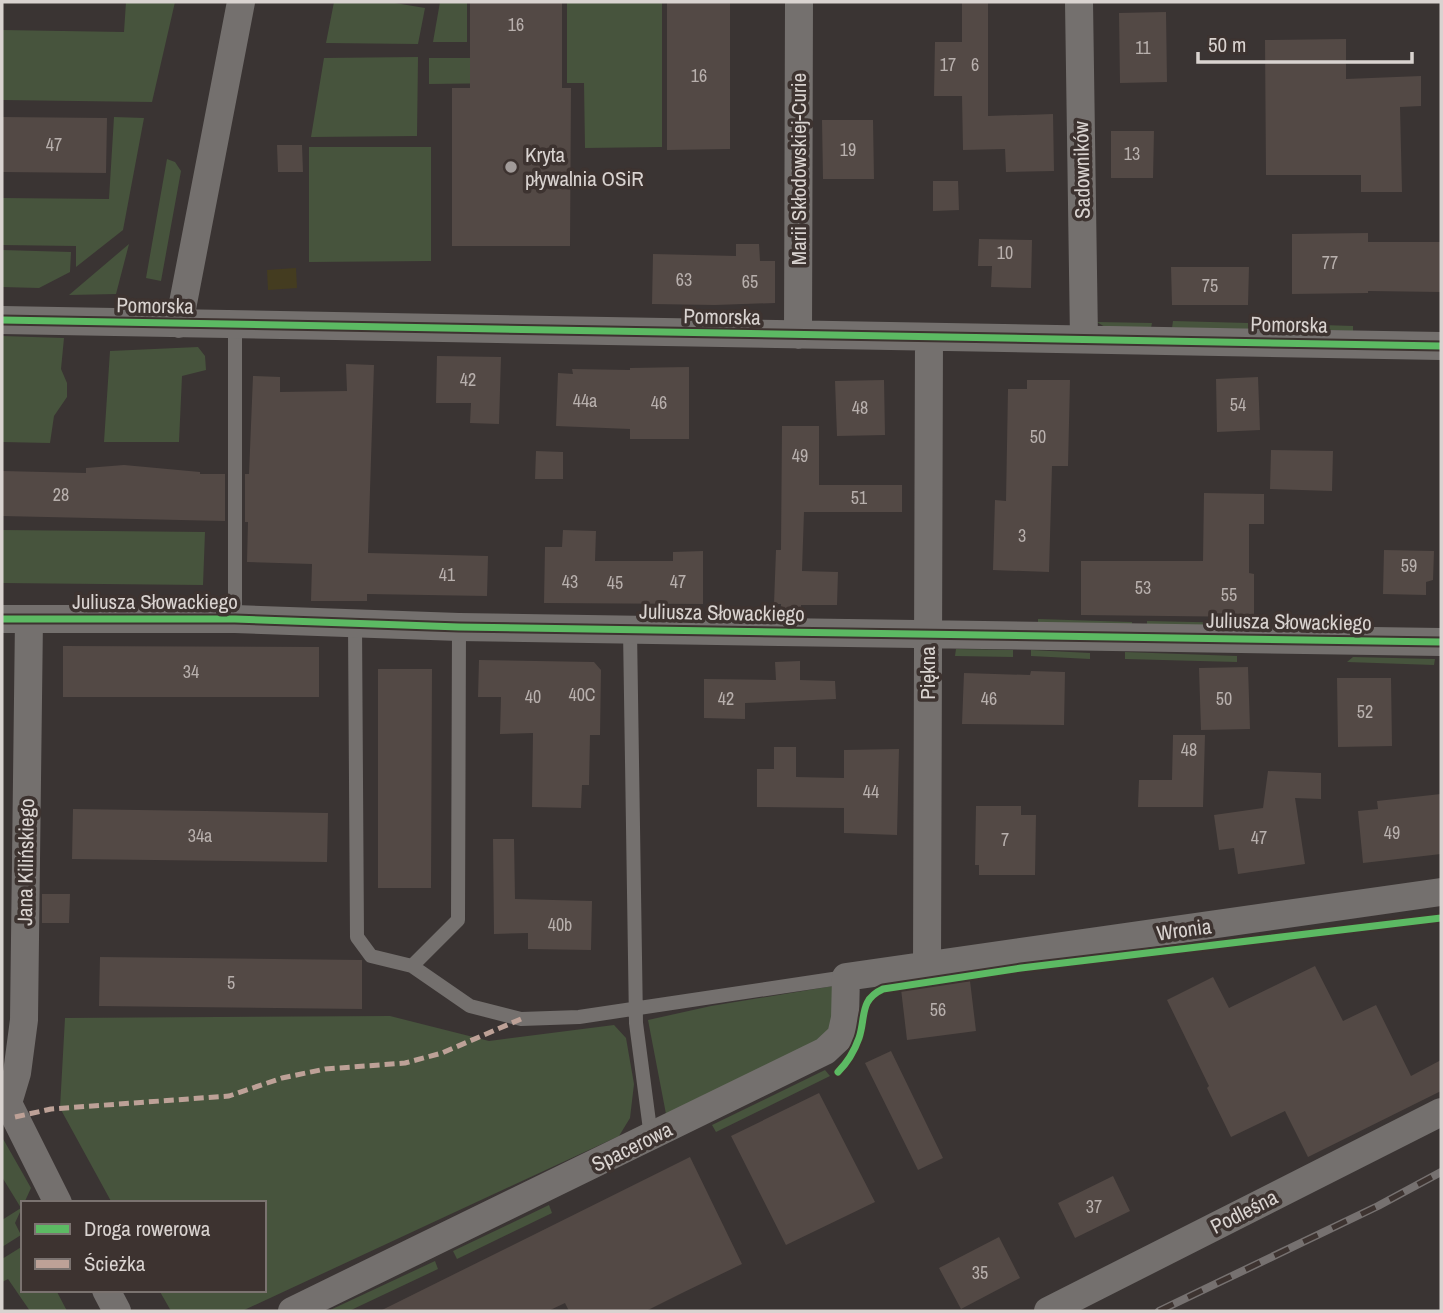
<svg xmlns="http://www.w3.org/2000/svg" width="1443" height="1313" font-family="'Archivo Narrow',sans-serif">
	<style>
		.green { fill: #47543d }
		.sand { fill: #443c20 }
		.building { fill: #534945 }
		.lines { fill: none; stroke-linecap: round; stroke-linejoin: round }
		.lane { stroke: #74706e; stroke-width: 14 }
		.street { stroke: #74706e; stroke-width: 28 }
		.rail-casing { stroke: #767170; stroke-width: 8 }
		.rail { stroke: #3d3330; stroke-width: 5; stroke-dasharray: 16; stroke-linecap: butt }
		.quiet { stroke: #bda197; stroke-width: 5; stroke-dasharray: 10 5; stroke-linecap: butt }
		.cycleway-casing { stroke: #3d3330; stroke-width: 11 }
		.cycleway { stroke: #5cba63; stroke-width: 7 }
		.poi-dot { fill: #a19b99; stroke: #3d3330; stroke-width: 2.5 }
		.labels { text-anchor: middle; stroke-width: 7; stroke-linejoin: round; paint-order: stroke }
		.number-label { font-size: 18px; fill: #b8b0ad }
		.poi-label { font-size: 21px; fill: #d9d3d0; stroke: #3d3330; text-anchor: start }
		.street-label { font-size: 21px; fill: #d9d3d0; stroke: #3d3330 }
	</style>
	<rect width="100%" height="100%" fill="#3a3433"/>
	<path class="green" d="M126,2h49l-23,100 -150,-2v-70l122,2z
		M334,2h55l36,6 -7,36 -92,-1z
		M440,2h27v40h-34z
		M567,2h95v145l-77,1 -1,-65h-17z
		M418,57l-1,79 -106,1 13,-79z
		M429,58h83l-1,25 -82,1z
		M114,117l30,1 -21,112 -47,37v-21l-74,-1v-47l107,1z
		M309,147h122v114l-122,1z
		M167,159l8,3 6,9 -20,110 -15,-3z
		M129,244l-13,50 -47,1z
		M2,250l69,2 -1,20 -31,16 -37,-1z
		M1173,321l75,2v6l-76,-1z
		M1097,322l55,1 -1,5 -46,-1z
		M1264,323l89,3v5l-89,-3z
		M2,336l62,2 -3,31 6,14v14l-13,19 -4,27 -48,-1z
		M198,347l7,9 1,14 -24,6 -3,66h-75l6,-91z
		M2,530l203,2 -2,53 -201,-2z
		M1038,619l94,3v6l-94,-3z
		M1147,621l94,2v6l-94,-1z
		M956,649l57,1v7l-58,-1z
		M1031,650l59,3v6l-59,-3z
		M1125,652l112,4v6l-112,-3z
		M1353,657l82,2 -1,6 -87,-3z
		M845,984l-8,38 -14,18 -157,74 -18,-94 63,-14z
		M390,1016l99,25 125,-16 12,13 8,46 -4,34 -11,18 -377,175h-71l-12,-21h105v-87h-152l-52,-95 5,-90z
		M825,1070l5,6 -114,56 -4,-7z
		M2,1137l29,51 -16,35 6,12 -19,12v-27l19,-12 -19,-31z
		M549,1205l3,8 -95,46 -4,-8z
		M23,1246v44h33l11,21h-37l-22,-32 -6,3v-23z
		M435,1261l3,8 -89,42h-21z"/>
	<path class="sand" d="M296,268l1,20 -29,2 -1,-20z"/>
	<path class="building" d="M470,2h92v86h9l-1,158h-118v-158h18z
		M667,2h63v147l-63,1z
		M962,2h26v114l65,-2 1,57 -48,1 -1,-23 -42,1 -1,-54h-28l1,-54h27z
		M1166,12l1,70 -47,1 -1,-70z
		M1346,39v40l75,-3v30l-21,1 2,85h-41v-17h-95l-1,-135z
		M2,117l105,1 -1,55 -104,-1z
		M822,120h51l1,59h-51z
		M1111,131h43l-1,47h-42z
		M277,145h25l1,27h-25z
		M933,181h25l1,29 -26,1z
		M1368,233v9h73v50l-73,-1v2l-76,1v-60z
		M979,239l53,1 -1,48 -40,-1 1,-21h-14z
		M736,244h23l1,17h15v42l-60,2 -63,-1 1,-50 83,2z
		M1171,267h78l-1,38h-76z
		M437,356l64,1 -2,67 -29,-1 1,-20h-35z
		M346,364l28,1 -6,188 120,3 -1,40 -120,-2v7h-56l1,-37 -65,-2 1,-40h-3v-48h4l4,-98 27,1v15l67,-1z
		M689,367v72h-59v-10l-74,-3 2,-53 15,1 -1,-5 58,1v-2z
		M1258,377l2,53 -43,2 -1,-53z
		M884,380l1,55 -48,1 -2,-55z
		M1027,380h43l-2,86h-16l-3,106 -56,-2 2,-70 11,1 2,-112h19z
		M782,426h37v59h83v27h-98l-2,59 36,1 -1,33h-36v6h-20v-7h-7l2,-54h5z
		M1271,450l62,1 -1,40 -62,-2z
		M536,451l27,1v27h-28z
		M124,465l76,7v2h25v47l-223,-5v-45l84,2v-5z
		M1204,493l60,1v30h-15v49l5,1v43l-173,-2v-54h122z
		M563,530l33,1 -1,30h78v-9l30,-1v53l-159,-1 1,-56h17z
		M1384,550l50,1 -1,29 -7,2v13l-43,-1z
		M63,646l256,1v50h-256z
		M479,660l115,2 7,8 -1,65h-10l-1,50h-7l-1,23 -49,-1 1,-74 -33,1 1,-37h-23z
		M800,661v19l35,1 1,18 -91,4v16l-41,-1v-39l72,1 -1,-18z
		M1248,667l2,62 -49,1 -2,-62z
		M378,669h54l-1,219h-53z
		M1031,671l34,1 -1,53 -102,-1 2,-51 66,2z
		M1337,678h54l1,68 -54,1z
		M1173,735h32l-2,72h-65l1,-27h33z
		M774,747h22v30l48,1v-28l55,-1 -2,86 -53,-2v-25l-87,-1v-38h17z
		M1268,771l53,2v26l-26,-1 10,66 -67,10 -4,-26 -15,2 -5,-35 49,-7z
		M1441,794v60l-78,9 -5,-52 20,-2 -1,-8z
		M976,806h45v9h15l-1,60h-56v-10h-4z
		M73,809l255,4 -1,49 -255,-3z
		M493,839h21l1,60 77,2 -1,49 -63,-1v-16l-34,1z
		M42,894h28l-1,29h-27z
		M100,957l262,3v49l-263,-3z
		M1315,966l28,55 33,-16 35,71 30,-16v31l-133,66 -23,-46 -54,26 -24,-49 2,-2 -42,-86 46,-23 16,31z
		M970,981l6,50 -69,9 -6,-51z
		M891,1051l52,107 -25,12 -53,-107z
		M819,1093l56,109 -89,43 -55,-109z
		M690,1157l52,107 -62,30 -34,17h-77l-4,-8 -17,8h-168z
		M1113,1176l17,35 -55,27 -17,-35z
		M999,1237l21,41 -59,31 -22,-41z"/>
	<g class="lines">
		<path class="lane" d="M235,619v-293
			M355,624l2,313 14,19 41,10
			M459,627l-1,293 -46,46 58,40 51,13 58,-2 267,-40
			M630,630l6,393 15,114"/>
		<path class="street" d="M1079,2l5,337
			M2,320l1439,26
			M179,324l62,-322
			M798,335l1,-333
			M2,619h233l224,8 982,15
			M927,967l2,-629
			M8,1103l9,-30 7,-53 5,-401
			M2,1104l6,-1 50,100
			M106,1290l11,21
			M292,1311l533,-260 16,-15 4,-18 1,-41 595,-85
			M1048,1311l393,-199"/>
		<g class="rail-casing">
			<path id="rail" d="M1159,1311l219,-105 63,-34"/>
		</g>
		<use href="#rail" class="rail"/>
		<path class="quiet" d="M15,1117l36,-8 178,-13 53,-18 43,-9 80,-6 37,-10 79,-34"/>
		<g class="cycleway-casing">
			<path id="cycleway" d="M2,320l1439,26
				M2,619h233l224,8 982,15
				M838,1072c10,-10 16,-20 21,-34 7,-21 0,-38 24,-49l138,-21 420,-50"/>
		</g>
		<use href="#cycleway" class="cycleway"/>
	</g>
	<circle class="poi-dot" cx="511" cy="167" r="7"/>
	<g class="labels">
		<g class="number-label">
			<text x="516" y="31">16</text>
			<text x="1143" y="54">11</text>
			<text x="948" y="71">17</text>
			<text x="975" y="71">6</text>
			<text x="699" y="82">16</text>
			<text x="54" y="151">47</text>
			<text x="848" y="156">19</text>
			<text x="1132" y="160">13</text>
			<text x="1005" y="259">10</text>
			<text x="1330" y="269">77</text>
			<text x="684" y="286">63</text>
			<text x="750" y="288">65</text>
			<text x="1210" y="292">75</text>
			<text x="468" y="386">42</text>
			<text x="585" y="407">44a</text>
			<text x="659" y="409">46</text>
			<text x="1238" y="411">54</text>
			<text x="860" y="414">48</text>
			<text x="1038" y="443">50</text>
			<text x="800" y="462">49</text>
			<text x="61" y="501">28</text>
			<text x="859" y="504">51</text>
			<text x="1022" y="542">3</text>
			<text x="1409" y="572">59</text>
			<text x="447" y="581">41</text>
			<text x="570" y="588">43</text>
			<text x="678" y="588">47</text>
			<text x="615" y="589">45</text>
			<text x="1143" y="594">53</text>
			<text x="1229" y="601">55</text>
			<text x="191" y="678">34</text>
			<text x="582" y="701">40C</text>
			<text x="533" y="703">40</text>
			<text x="726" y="705">42</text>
			<text x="989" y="705">46</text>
			<text x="1224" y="705">50</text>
			<text x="1365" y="718">52</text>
			<text x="1189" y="756">48</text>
			<text x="871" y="798">44</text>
			<text x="1392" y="839">49</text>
			<text x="200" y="842">34a</text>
			<text x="1259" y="844">47</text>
			<text x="1005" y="846">7</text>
			<text x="560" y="931">40b</text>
			<text x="231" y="989">5</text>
			<text x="938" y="1016">56</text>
			<text x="1094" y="1213">37</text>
			<text x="980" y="1279">35</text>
		</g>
		<g class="poi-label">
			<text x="525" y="162">Kryta<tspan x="525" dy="24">pływalnia OSiR</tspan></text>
		</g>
		<g class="street-label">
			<text transform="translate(799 169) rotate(-90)" y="7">Marii Skłodowskiej-Curie</text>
			<text transform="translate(1082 170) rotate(-91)" y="7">Sadowników</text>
			<text transform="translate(155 306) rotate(1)" y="7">Pomorska</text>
			<text transform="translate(722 317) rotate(1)" y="7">Pomorska</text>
			<text transform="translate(1289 325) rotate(1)" y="7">Pomorska</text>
			<text x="155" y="609">Juliusza Słowackiego</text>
			<text transform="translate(722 613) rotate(1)" y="7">Juliusza Słowackiego</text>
			<text transform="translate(1289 622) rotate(1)" y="7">Juliusza Słowackiego</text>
			<text transform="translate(928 673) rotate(-90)" y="7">Piękna</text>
			<text transform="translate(26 862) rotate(-89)" y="7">Jana Kilińskiego</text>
			<text transform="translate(1184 930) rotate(-8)" y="7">Wronia</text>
			<text transform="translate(632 1147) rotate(-26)" y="7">Spacerowa</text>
			<text transform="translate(1244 1212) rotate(-27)" y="7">Podleśna</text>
		</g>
	</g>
	<rect width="1443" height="1313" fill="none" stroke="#d9d3d0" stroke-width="7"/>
	<rect x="21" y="1201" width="245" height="91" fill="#3d3330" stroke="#7b7370" stroke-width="2"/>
	<rect x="35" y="1224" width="35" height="10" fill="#5cba63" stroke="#7b7370" stroke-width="2"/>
	<text x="84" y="1236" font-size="21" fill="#d9d3d0">Droga rowerowa</text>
	<rect x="35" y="1259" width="35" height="10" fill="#bda197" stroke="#7b7370" stroke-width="2"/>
	<text x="84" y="1271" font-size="21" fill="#d9d3d0">Ścieżka</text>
	<path d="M1198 52v10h214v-10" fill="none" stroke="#d9d3d0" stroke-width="3.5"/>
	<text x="1208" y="52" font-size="21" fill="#d9d3d0" stroke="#3d3330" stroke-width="5" paint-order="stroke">50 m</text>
</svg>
